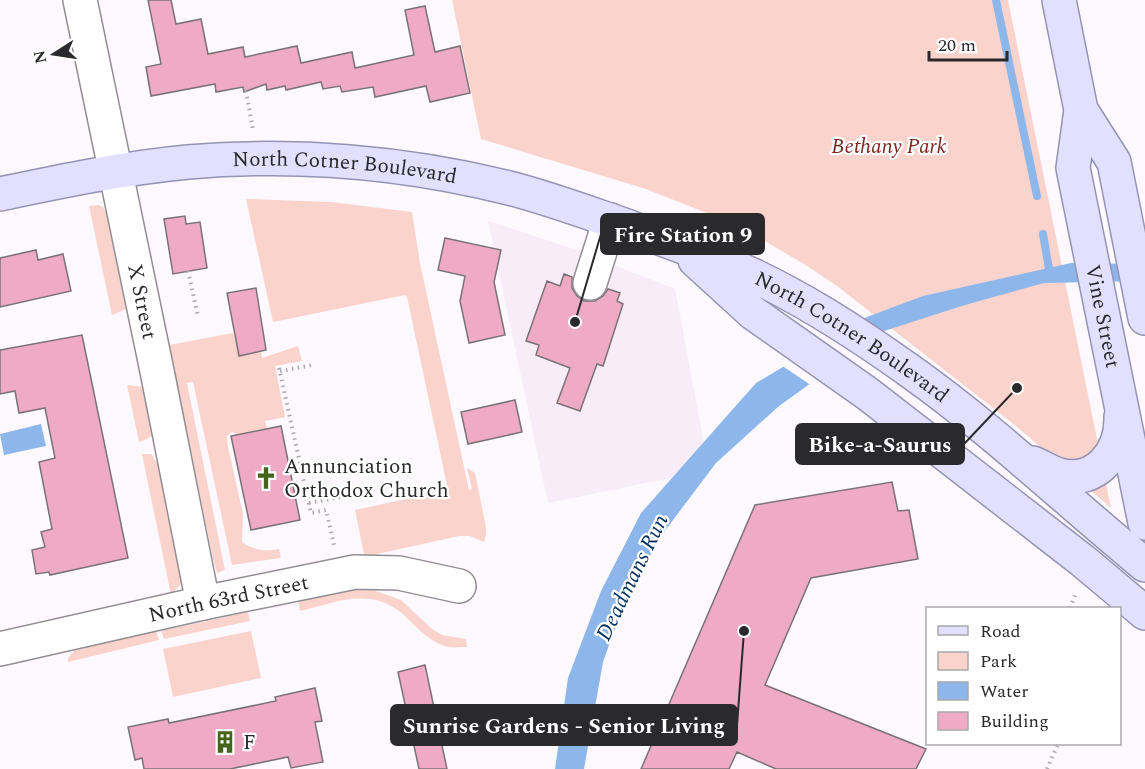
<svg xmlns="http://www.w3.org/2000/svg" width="1145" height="769" font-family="Spectral,serif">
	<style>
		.built { fill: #f7ecf8 }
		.green { fill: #fad3cd }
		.water { fill: #8db7eb }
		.pier { fill: #fdf9fe }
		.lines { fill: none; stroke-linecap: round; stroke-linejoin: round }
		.stream { stroke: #8db7eb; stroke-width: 8 }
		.building { fill: #efaac4; stroke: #7a7376; stroke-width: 1.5 }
		.minor-casing { stroke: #928e93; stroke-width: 36 }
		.major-casing { stroke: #9593b4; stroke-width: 36 }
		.path { stroke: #aca9ad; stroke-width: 4; stroke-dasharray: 1.5 4.5; stroke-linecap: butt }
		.minor { stroke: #fff; stroke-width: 33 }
		.major { stroke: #e2e0fe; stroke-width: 33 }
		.labels { text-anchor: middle; stroke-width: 4.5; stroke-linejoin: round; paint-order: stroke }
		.park-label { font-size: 21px; font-style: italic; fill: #7b271f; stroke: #fff }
		.street-label { font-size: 21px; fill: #2a292b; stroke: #fff }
		.poi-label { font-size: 21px; fill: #2a292b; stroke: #fff; text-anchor: start }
		.water-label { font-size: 22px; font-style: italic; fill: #043260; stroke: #fff }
		.leader { fill: none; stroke: #2a292b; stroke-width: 2 }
		.callout-dot { fill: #2a292b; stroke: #fff; stroke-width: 2 }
		.callout { fill: #2a292b; stroke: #2a292b; stroke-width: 2 }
		.callout-label { font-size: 22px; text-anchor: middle; font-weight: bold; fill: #fff }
	</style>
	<rect width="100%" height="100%" fill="#fdf9fe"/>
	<path class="built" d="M488,221l85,28 102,40 34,181 -161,33z"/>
	<path class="green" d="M452,0h556l103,508 -95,-82 -179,-140 -33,-22 -67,-39 -91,-36 -165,-50z
		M246,199l85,3 81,10 8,51 49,227 3,-1 -5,-21 8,5 11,54v7l-2,8 -14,-6h-11l-91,20 -4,-2 -9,-44 93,-20 -41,-193 -2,-2 -132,27z
		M98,205l5,2 3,5 20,97 -14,6 -23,-109z
		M233,333l6,23 22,-5 1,7 36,-12 4,15 -27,5 10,51 -20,4 2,8 -29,6 -6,-3 -5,4 1,11 15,67 -1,28c10,8 26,10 37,7l2,9 -49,7 -39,-183 -6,1 38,187 -8,3 -5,-19 -43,-209z
		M127,385l18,2 9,47 -7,5 -8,3z
		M142,454h10l3,7 4,1 23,116 -1,6 -10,11z
		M370,589l31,11 31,29 10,6 24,4 1,8c-6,0 -13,1 -19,0 -34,-9 -40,-44 -79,-48 -22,-3 -47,7 -69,12l-2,-10 56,-11z
		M248,612l2,9 -86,18 -3,-8z
		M156,631l3,9 -91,22v-4l7,-8z
		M251,631l10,47 -88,19 -10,-48z"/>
	<path class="water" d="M1071,263l74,1v17l-101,2 -79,22 -81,26 -105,75 -63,57 -52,69 -37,63 -24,67 -19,107h-29l13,-91 33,-87 40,-78 115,-130 111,-66 56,-21z
		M41,424l5,22 -42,9 -4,-21z"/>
	<path class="pier" d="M858,319l24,17 -70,50 -31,-21z"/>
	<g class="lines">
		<path class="stream" d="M996,0l41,196
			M1043,234l7,41"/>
	</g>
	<path class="building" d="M148,0h23l5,24 25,-5 7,35 35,-7 2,10 52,-11 4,17 51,-11 3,16 59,-13 -9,-45 20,-4 10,46 25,-6 10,47 -40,9 -4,-16 -51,11 -2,-10 -31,5 -2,-6 -17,3 -2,-7 -35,8 -1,-4 -18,4 -1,-6 -22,8 -1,-5 -27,5 -1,-8 -64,12 -5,-29 15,-3z
		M185,216l1,8 14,-2 7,46 -34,6 -9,-55z
		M445,238l56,12 -7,32 11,53 -36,8 -9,-42 5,-25 -27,-6z
		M36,250l2,10 25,-6 8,37 -71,16v-49z
		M564,274l8,3v11l5,8 7,5h11l8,-5 5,-7 12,4 -3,8 6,3 -20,62 -6,-2 -17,47 -23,-8 13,-35 -34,-13 3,-10 -13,-4 21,-60 13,5z
		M256,288l10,62 -27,6 -12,-63z
		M82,335l46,223 -78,17 -1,-3 -13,2 -4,-24 13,-3 -4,-15 11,-3 -13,-67 16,-4 -10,-50 -26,5 -4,-22 -15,3v-44z
		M515,400l7,32 -54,12 -7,-32z
		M281,426l19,94 -49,10 -20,-94z
		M892,482l6,29 11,-1 9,49 -107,19 -46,107 161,64 -10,20h-140l-39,-17 -8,17h-88l114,-264z
		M425,665l22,104h-28l-21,-97z
		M315,688l7,33 -7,1 8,40 -32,6 -3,-11 -58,12h-86l-2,-11 -7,2 -7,-33 40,-8 1,4 107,-22 -1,-4z"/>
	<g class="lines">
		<g class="minor-casing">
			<g id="minor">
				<path id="s1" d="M80,0l77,371 46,232"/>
				<path d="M590,283l20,-63"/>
				<path id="s2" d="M0,649l203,-46 152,-31 44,1 60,13"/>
			</g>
		</g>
		<g class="major-casing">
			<g id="major">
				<path id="s3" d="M1059,0l22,110 -8,58 72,355"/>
				<path d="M1081,110l33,52 31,156"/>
				<path id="s4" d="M0,194c62,-13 124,-26 188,-32 106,-9 217,0 321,26 39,10 77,24 115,37 35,13 71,26 106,40 64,27 124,66 180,106 83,59 157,130 235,194"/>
				<path d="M695,260l58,53 115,81 215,167 62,52"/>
				<path d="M1033,463c9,4 17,9 26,12 37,10 63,-23 62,-58"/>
			</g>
		</g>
		<path class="path" d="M246,91l7,39
			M188,271l10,45
			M279,368l32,145 15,-3 9,39
			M280,371l33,-6
			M309,503l31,-6
			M1070,608l6,-15
			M1047,769l11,-25"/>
		<use href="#minor" class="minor"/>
		<use href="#major" class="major"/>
	</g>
	<defs>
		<g id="church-bare" transform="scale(1.8)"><path d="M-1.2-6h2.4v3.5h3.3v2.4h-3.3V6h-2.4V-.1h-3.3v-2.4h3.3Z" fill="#43641a" stroke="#fff" stroke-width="2.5" paint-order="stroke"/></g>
		<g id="building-bare" transform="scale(1.8)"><path d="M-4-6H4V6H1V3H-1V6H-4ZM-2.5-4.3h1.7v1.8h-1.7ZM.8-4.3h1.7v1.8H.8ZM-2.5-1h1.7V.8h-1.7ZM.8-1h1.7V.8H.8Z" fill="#43641a" stroke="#fff" stroke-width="2.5" paint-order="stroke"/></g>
	</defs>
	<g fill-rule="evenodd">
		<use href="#church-bare" x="266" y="478"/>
		<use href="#building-bare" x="225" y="742"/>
	</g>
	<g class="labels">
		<g class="park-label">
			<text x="889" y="153">Bethany Park</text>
		</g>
		<g class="street-label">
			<text dy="7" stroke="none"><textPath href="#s4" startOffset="348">North Cotner Boulevard</textPath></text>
			<text dy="7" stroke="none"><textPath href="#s1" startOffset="308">X Street</textPath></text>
			<text dy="7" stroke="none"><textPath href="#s3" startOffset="322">Vine Street</textPath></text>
			<text dy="7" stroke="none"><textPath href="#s4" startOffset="890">North Cotner Boulevard</textPath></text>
			<text dy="7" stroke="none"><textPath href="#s2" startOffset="234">North 63rd Street</textPath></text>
		</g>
		<g class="poi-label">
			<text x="284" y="473">Annunciation<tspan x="284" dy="24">Orthodox Church</tspan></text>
			<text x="243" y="749">F</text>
		</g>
		<g class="water-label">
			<text transform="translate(631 577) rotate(-64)" y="8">Deadmans Run</text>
		</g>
	</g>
	<path class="leader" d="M575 322L601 234M1017 388L964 444M744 631L737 725"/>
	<g class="callout-dot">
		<circle cx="575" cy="322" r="6"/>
		<circle cx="1017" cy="388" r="6"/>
		<circle cx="744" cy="631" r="6"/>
	</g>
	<g class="callout">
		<rect x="601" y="214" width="163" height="40" rx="6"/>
		<rect x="796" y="424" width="168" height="40" rx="6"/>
		<rect x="391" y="705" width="346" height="40" rx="6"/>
	</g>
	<g class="callout-label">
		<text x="683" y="242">Fire Station 9</text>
		<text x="880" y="452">Bike-a-Saurus</text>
		<text x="564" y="733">Sunrise Gardens - Senior Living</text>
	</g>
	<rect x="926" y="607" width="195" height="138" fill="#ffffff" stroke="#aaa9aa" stroke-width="1.5"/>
	<rect x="938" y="626" width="30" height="9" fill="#e2e0fe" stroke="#aaa9aa" stroke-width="1.5"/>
	<text x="980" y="637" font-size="18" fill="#2a292b">Road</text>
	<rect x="938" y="652" width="30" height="18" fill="#fad3cd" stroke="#aaa9aa" stroke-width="1.5"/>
	<text x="980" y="667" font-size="18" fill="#2a292b">Park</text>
	<rect x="938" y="682" width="30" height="18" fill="#8db7eb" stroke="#aaa9aa" stroke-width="1.5"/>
	<text x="980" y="697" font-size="18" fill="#2a292b">Water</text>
	<rect x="938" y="712" width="30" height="18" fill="#efaac4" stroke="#aaa9aa" stroke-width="1.5"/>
	<text x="980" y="727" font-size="18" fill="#2a292b">Building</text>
	<g transform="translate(54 54) rotate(258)" stroke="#ffffff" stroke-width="4.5" paint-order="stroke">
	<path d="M0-4.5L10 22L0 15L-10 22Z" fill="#2a292b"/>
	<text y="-9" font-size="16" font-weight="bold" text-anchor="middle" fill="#2a292b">N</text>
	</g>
	<path d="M929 51v9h78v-9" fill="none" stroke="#2a292b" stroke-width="3"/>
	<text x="938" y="51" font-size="18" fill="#2a292b" stroke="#ffffff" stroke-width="4.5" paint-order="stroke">20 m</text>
</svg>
